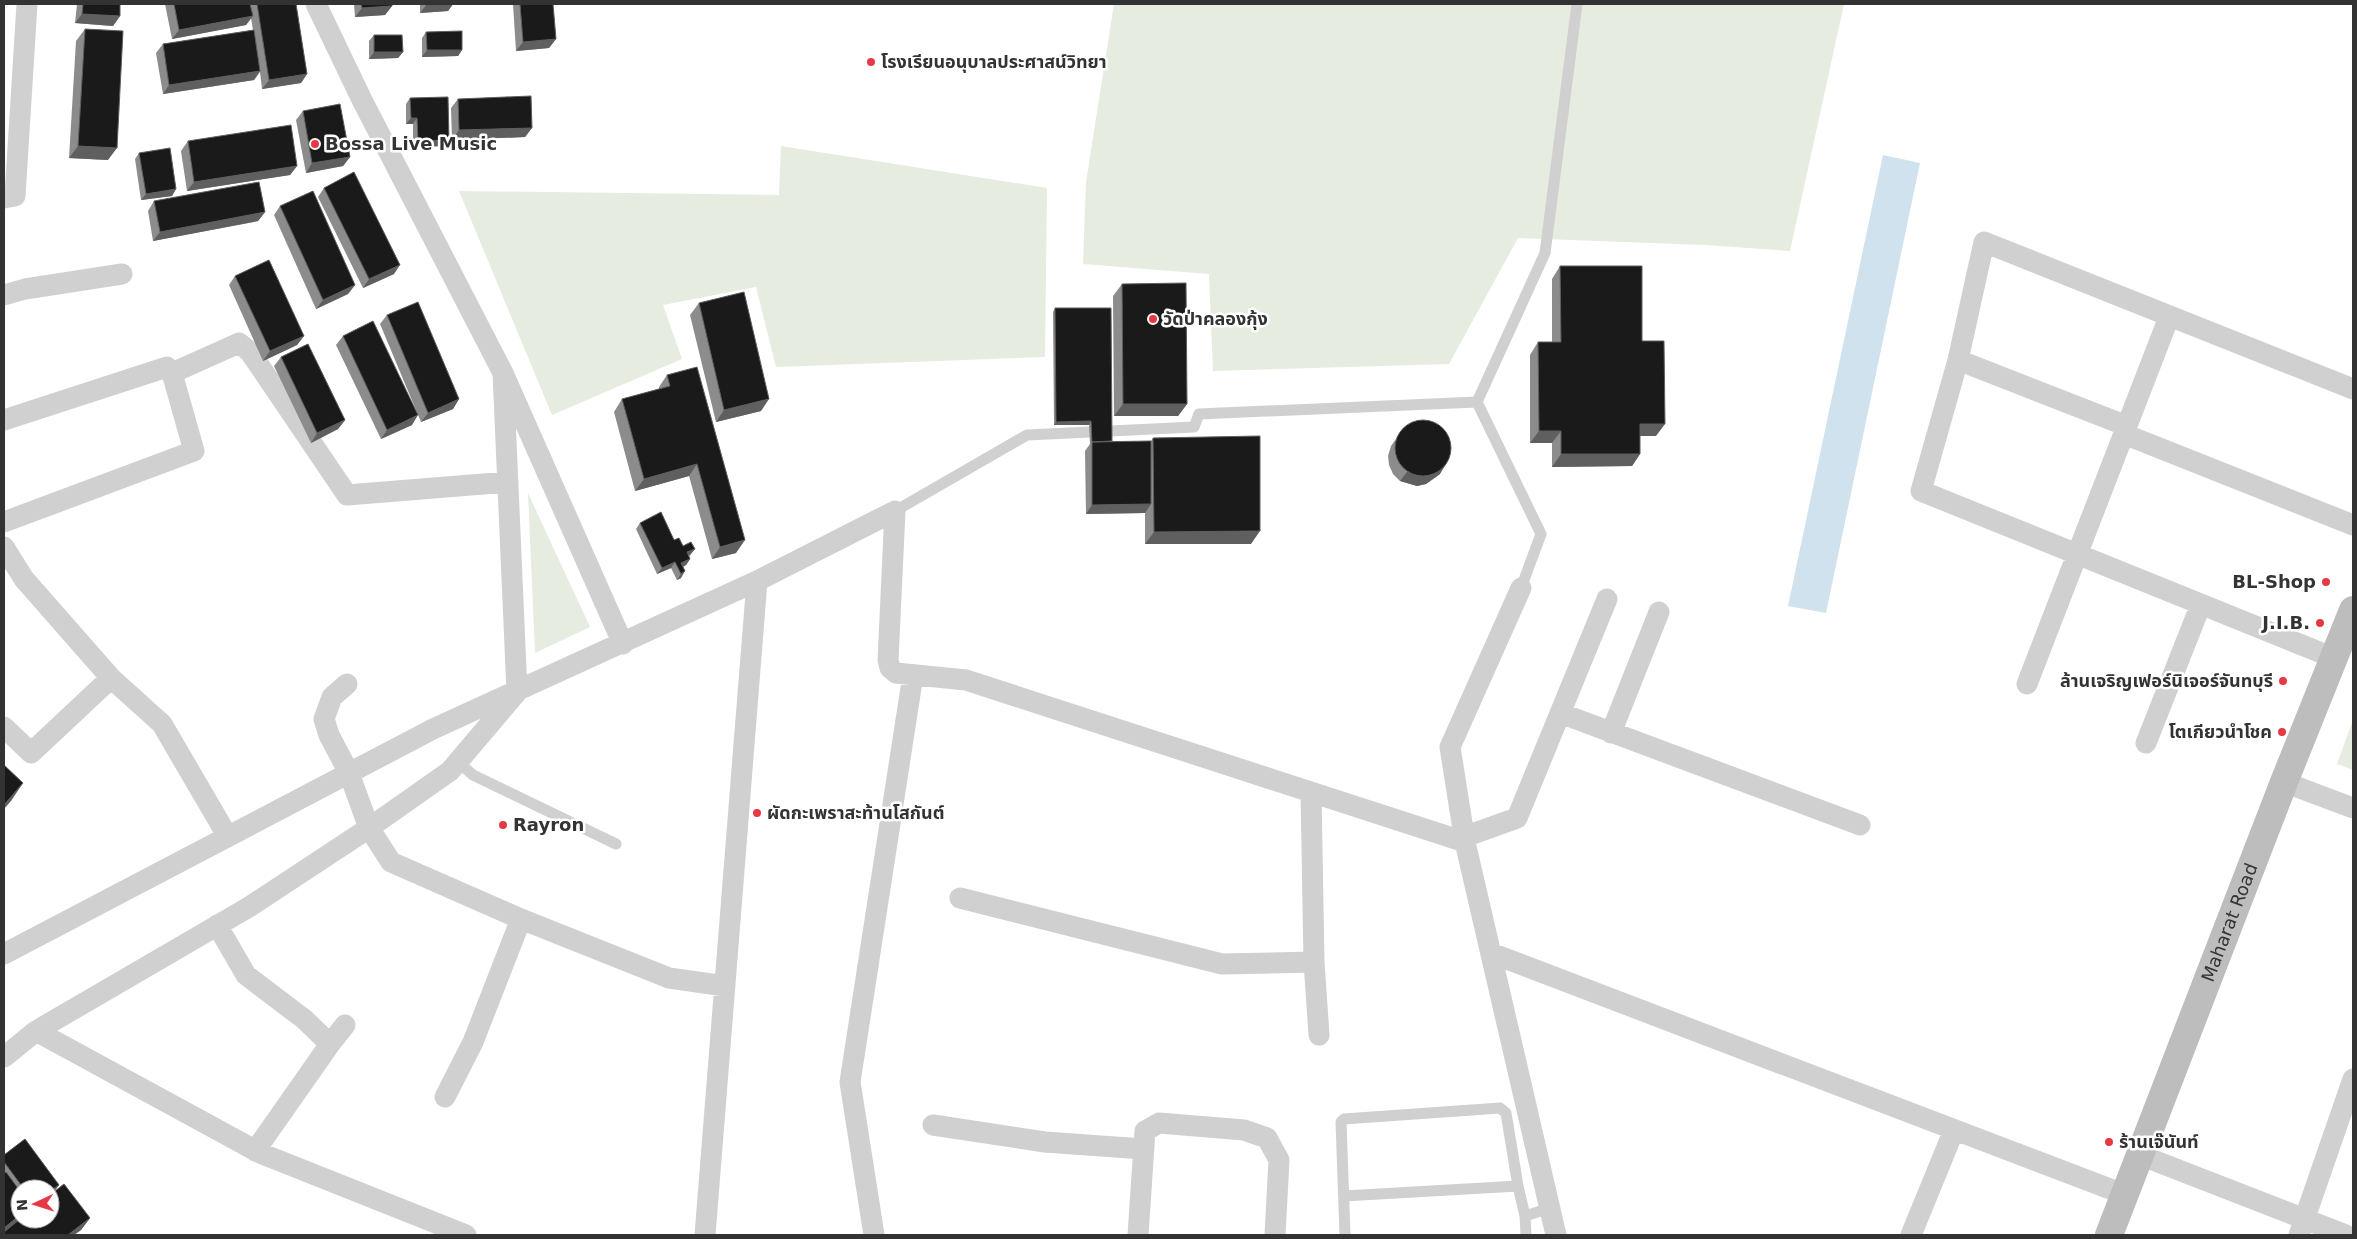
<svg xmlns="http://www.w3.org/2000/svg" width="2357" height="1239" font-family="'DejaVu Sans','Noto Sans Thai',sans-serif">
	<style>
		.green { fill: #e6ecdf }
		.water { fill: #cfe2ee }
		.lines { fill: none; stroke-linecap: round; stroke-linejoin: round }
		.lane { stroke: #d0d0d0; stroke-width: 11 }
		.street { stroke: #d0d0d0; stroke-width: 21 }
		.secondary { stroke: #bdbdbd; stroke-width: 28 }
		.wall { fill: #8c8c8c; fill-rule: evenodd }
		.shaded-wall { fill: #5f5f5f }
		.building { fill: #1a1a1a; stroke: #5f5f5f }
		.poi-dot { fill: #e63946; stroke: #fff; stroke-width: 2 }
		.labels { text-anchor: middle; stroke-width: 5; stroke-linejoin: round; paint-order: stroke }
		.poi-label { font-size: 18px; font-weight: bold; fill: #333; stroke: #fff; text-anchor: start }
		.street-label { font-size: 18px; fill: #333; stroke: #fff }
	</style>
	<rect width="100%" height="100%" fill="#fff"/>
	<path class="green" d="M1114,4h730l-54,247 -85,-6 -187,-7 -69,126 -236,7 -4,-97 -126,-10 3,-82z
		M781,146l266,42 -2,169 -269,10 -20,-80 -93,18 19,54 -130,56 -93,-224 320,4z
		M528,493l62,134 -55,26z
		M2353,720v50l-16,-6z"/>
	<path class="water" d="M1883,155l37,8 -94,450 -38,-7z"/>
	<g class="lines">
		<path class="lane" d="M1477,402l68,-149 32,-249
			M895,511l132,-76 167,-8 5,-13 278,-12 64,132 -20,54
			M458,762l15,13 143,69
			M1344,1196l174,-10 7,30
			M1345,1235l-4,-113 3,-3 156,-11 6,5 12,73
			M1526,1235l-1,-19 25,-8"/>
		<path class="street" d="M316,4l46,96 141,273 120,271
			M4,198l11,-2 12,-192
			M4,295l21,-6 97,-15
			M1958,360l169,66
			M4,420l163,-53 5,6 67,-30 11,9 97,143 161,-13
			M2124,434l229,91
			M4,522l190,-71 -22,-78
			M4,547l20,32 87,99 51,46 66,113
			M2334,658l-413,-167 37,-131 26,-118 369,147
			M347,684l-15,13 -8,22 5,16 20,38 20,55 22,34 130,57 148,59 56,8
			M2027,684l142,-367
			M1560,713l300,112
			M4,727l27,26 80,-75
			M1611,733l48,-121
			M2146,743l55,-139
			M2284,782l69,26
			M1311,792l3,170 5,73
			M1464,837l53,-19 90,-219
			M1465,842l-15,-95 71,-159
			M960,898l262,66 92,-2
			M217,925l29,50 58,44 26,25 -75,107
			M1491,953l635,242
			M4,954l429,-225 324,-148 138,-70 -7,149 2,8 6,5 70,7 499,162 91,393
			M36,1031l224,122 206,82
			M330,1044l15,-19
			M4,1057l32,-26 213,-124 120,-79 81,-57 67,-79 -14,-319
			M445,1097l28,-55 48,-123
			M933,1125l112,17 98,7
			M2140,1155l206,80
			M705,1235l52,-654
			M874,1235l-24,-153 63,-407
			M1138,1235l7,-104 14,-8 85,7 23,8 12,22 -4,75
			M1911,1235l43,-105
			M2299,1235l54,-156"/>
		<path class="secondary" id="s1" d="M2109,1235l175,-453 69,-172"/>
	</g>
	<path class="wall" d="M77,4h43v12l-7,10 -38,-3z
		M165,4h131l11,70 -6,9 -39,6 -2,-17 -6,8 -91,14 -7,-41 7,-9 90,-14 -2,-12 -5,7 -74,14z
		M354,4h38v2l-7,9 -30,2z
		M420,4h33l-5,7 -28,2z
		M513,4h40l3,35 -7,9 -33,3z
		M85,29l23,131 -39,-2 7,-117z
		M426,32l36,18 -4,6 -36,1v-19z
		M374,35l29,17 -5,6 -29,1v-18z
		M410,98l35,48 -32,1v-23h-7v-20z
		M458,99l74,29 -7,9 -73,3 -1,-32z
		M303,111l47,46 -7,9 -37,7 -10,-53z
		M188,141l109,25 -7,9 -103,16 -6,-40z
		M139,153l37,36 -4,7 -31,4 -6,-41z
		M324,188l70,86 -31,14 -45,-91z
		M154,201l111,11 -7,9 -105,20 -5,-30z
		M280,206l75,79 -7,9 -32,15 -42,-94z
		M1560,266l82,75 14,95h-16v18l-8,12 -80,1v-24h-22v-88l8,-13h14v-63z
		M235,276l69,60 -7,9 -34,16 -34,-76z
		M1122,284l65,120 -9,12h-64l-1,-120z
		M699,303l62,108 -45,11 -26,-107z
		M1055,308l57,133h39l2,-3 98,106h-106v-31l-59,1 -1,-63 5,-7 -1,-19h-35l-1,-113z
		M387,315l72,84 -6,10 -32,13 -41,-98z
		M343,336l69,89 -31,14 -45,-94z
		M281,357l64,63 -7,9 -27,14 -37,-77z
		M667,375l69,178 -24,6 -23,-83 -54,15 -21,-79 8,-13 37,-10v-2z
		M1403,429l37,45 -14,10 -9,2 -17,-5 -7,-7 -4,-9 -1,-9 3,-10z
		M640,523l34,17 9,6 12,3 -5,6 -1,1 1,3 -4,6 -3,2 -2,11 -4,2 -6,-12 -14,6 -21,-45z
		M25,1139l34,46 -6,8 11,-9 26,34 -9,12 -7,5h-70v-3l5,-4 -5,4v-77zM20,1189h30v30h-30z"/>
	<path class="shaded-wall" d="M427,4h26l-5,7 -28,2z
		M392,6l-7,9 -30,2 7,-9z
		M82,14l38,2 -7,10 -38,-3z
		M253,16l-7,9 -74,14 7,-9z
		M556,39l-7,9 -33,3 7,-9z
		M427,50h35l-4,6 -36,1z
		M374,52h29l-5,6 -29,1z
		M260,71l-6,9 -91,14 6,-9z
		M307,74l-6,9 -39,6 7,-9z
		M411,118h6l-4,6h-7z
		M532,128l-7,9 -73,3 7,-10z
		M449,140l-4,6 -32,1 5,-6z
		M78,146l39,2 -9,12 -39,-2z
		M350,157l-7,9 -37,7 6,-10z
		M297,166l-7,9 -103,16 7,-9z
		M176,189l-4,7 -31,4 5,-6z
		M265,212l-7,9 -105,20 7,-9z
		M400,265l-6,9 -31,14 6,-9z
		M355,285l-7,9 -32,15 7,-9z
		M304,336l-7,9 -34,16 7,-10z
		M459,399l-6,10 -32,13 7,-9z
		M769,399l-8,12 -45,11 8,-12z
		M1123,404h64l-9,12h-64z
		M418,415l-6,10 -31,14 6,-9z
		M345,420l-7,9 -27,14 6,-10z
		M1091,421l-2,4h-35l2,-3z
		M1640,424h25l-9,12h-24z
		M1539,431h22l-9,12h-22z
		M1561,454h79l-8,12 -80,1z
		M697,464l-8,12 -54,15 9,-12z
		M1446,464l-6,10 -14,10 -9,2 -17,-5 7,-9z
		M1151,504l-6,9 -59,1 6,-9z
		M1260,531l-9,13h-106l9,-12z
		M745,540l-9,13 -24,6 8,-12z
		M695,549l-5,6 -7,4 4,-7z
		M690,559l-4,6 -7,4 2,-6z
		M675,562l-4,6 -14,6 5,-6z
		M685,571l-4,7 -4,2 4,-6z
		M23,783l-12,18 -7,8v-4z
		M59,1185l-7,9 -2,2v-5z
		M20,1215v4l-16,13v-4z
		M90,1218l-9,12 -7,5h-6z"/>
	<path class="building" d="M83,4h37v12l-38,-2z
		M174,4h76l3,12 -74,14z
		M257,4h39l11,70 -38,6z
		M361,4h31v2l-30,2z
		M520,4h33l3,35 -33,3z
		M85,29l38,2 -6,117 -39,-2z
		M254,30l6,41 -91,14 -6,-41z
		M462,31v19h-35l-1,-18z
		M374,35h28l1,17h-29z
		M531,96l1,32 -73,2 -1,-31z
		M448,97l1,43 -31,1 -1,-23h-6l-1,-20z
		M340,104l10,53 -38,6 -9,-52z
		M291,125l6,41 -103,16 -6,-41z
		M170,148l6,41 -30,5 -7,-41z
		M354,172l46,93 -31,14 -45,-91z
		M259,182l6,30 -105,20 -6,-31z
		M313,191l42,94 -32,15 -43,-94z
		M269,260l35,76 -34,15 -35,-75z
		M1560,266h82v75h22l1,83h-25v30h-79v-23h-22l-1,-89h23z
		M1186,283l1,121h-64l-1,-120z
		M744,292l25,107 -45,11 -25,-107z
		M418,302l41,97 -31,14 -41,-98z
		M1055,308h56l1,133 -20,1 -1,-21 -35,1z
		M373,321l45,94 -31,15 -44,-94z
		M308,344l37,76 -28,13 -36,-76z
		M697,367l48,173 -25,7 -23,-83 -53,15 -22,-80 48,-13 -3,-11z
		M1395 448a28 28 0 1 1 56 0a28 28 0 1 1-56 0Z
		M1260,436v95l-106,1 -1,-94z
		M1151,441v63l-59,1v-63z
		M661,512l13,28 5,-2 4,8 8,-4 4,7 -8,3 3,7 -9,4 4,8 -4,3 -6,-12 -13,6 -22,-45z
		M4,765l19,18 -19,22z
		M25,1139l34,46 -9,6v-2h-26l-20,-27v-7z
		M6,1172l14,19v24l-16,13v-54z
		M64,1184l26,34 -22,17h-64v-3l16,-13h30v-24z"/>
	<g class="poi-dot">
		<circle cx="871" cy="62" r="5"/>
		<circle cx="315" cy="144" r="5"/>
		<circle cx="1153" cy="319" r="5"/>
		<circle cx="2326" cy="582" r="5"/>
		<circle cx="2320" cy="623" r="5"/>
		<circle cx="2283" cy="681" r="5"/>
		<circle cx="2282" cy="732" r="5"/>
		<circle cx="757" cy="813" r="5"/>
		<circle cx="503" cy="825" r="5"/>
		<circle cx="2109" cy="1142" r="5"/>
	</g>
	<g class="labels">
		<g class="poi-label">
			<text x="881" y="68">โรงเรียนอนุบาลประศาสน์วิทยา</text>
			<text x="325" y="150">Bossa Live Music</text>
			<text x="1163" y="325">วัดป่าคลองกุ้ง</text>
			<text x="2316" y="588" text-anchor="end">BL-Shop</text>
			<text x="2310" y="629" text-anchor="end">J.I.B.</text>
			<text x="2273" y="687" text-anchor="end">ล้านเจริญเฟอร์นิเจอร์จันทบุรี</text>
			<text x="2272" y="738" text-anchor="end">โตเกียวนำโชค</text>
			<text x="767" y="819">ผัดกะเพราสะท้านโสกันต์</text>
			<text x="513" y="831">Rayron</text>
			<text x="2119" y="1148">ร้านเจ๊นันท์</text>
		</g>
		<g class="street-label">
			<text dy="6" stroke="none"><textPath href="#s1" startOffset="335">Maharat Road</textPath></text>
		</g>
	</g>
	<rect width="2357" height="1239" fill="none" stroke="#333333" stroke-width="10"/>
	<g transform="translate(35 1204) rotate(266)"><circle r="24" fill="#ffffff" stroke="#adadad"/>
	<path d="M0-4L9 19L0 12L-9 19Z" fill="#e63946"/>
	<text y="-8" font-size="14" font-weight="bold" text-anchor="middle" fill="#333333">N</text>
	</g>
</svg>
